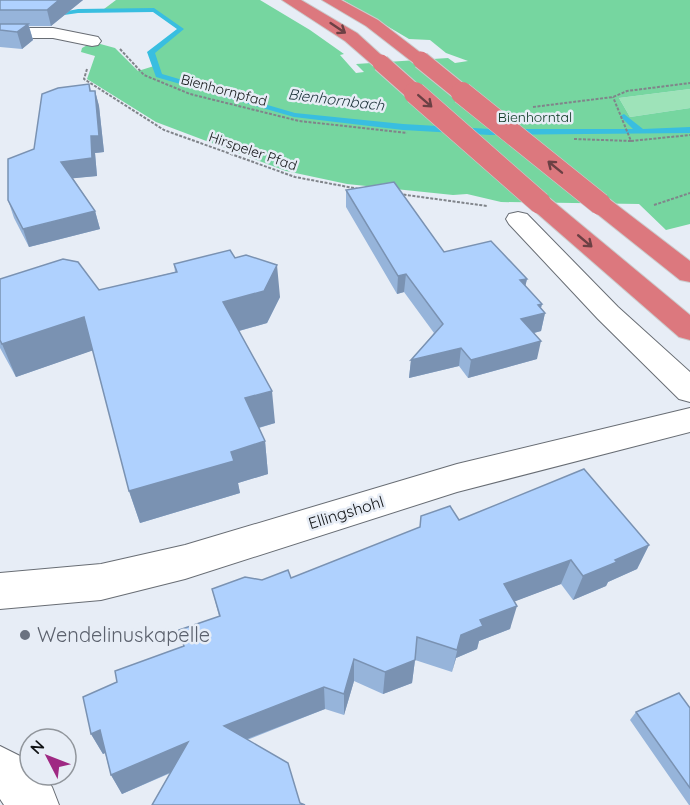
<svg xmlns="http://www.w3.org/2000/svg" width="690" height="805" font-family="Quicksand,sans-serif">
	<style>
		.green { fill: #9ee3b9 }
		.forest { fill: #76d6a0 }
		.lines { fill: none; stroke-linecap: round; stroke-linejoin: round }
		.stream { fill: #39bee0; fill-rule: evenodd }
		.minor-casing { stroke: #686d74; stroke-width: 2 }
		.highway-casing { stroke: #cbcbcc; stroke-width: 2 }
		.path { stroke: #80848a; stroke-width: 2; stroke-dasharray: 3 1.5; stroke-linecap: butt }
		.minor { fill: #fff; fill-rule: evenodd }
		.highway { fill: #dc787e; fill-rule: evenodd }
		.highway-bridge-far1-casing { stroke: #cbcbcc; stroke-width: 19; stroke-linecap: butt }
		.highway-bridge-casing { stroke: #cbcbcc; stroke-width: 23; stroke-linecap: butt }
		.highway-bridge-far1 { stroke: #dc787e; stroke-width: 17 }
		.highway-bridge { stroke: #dc787e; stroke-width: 22 }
		.wall { fill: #96b4da }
		.shaded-wall { fill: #7a92b2 }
		.building { fill: #afd1fe; stroke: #7a92b2; stroke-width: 1.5 }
		.oneway { stroke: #6c4044 }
		.worship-dot { fill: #6b7280; stroke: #e7edf6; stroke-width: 2 }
		.labels { text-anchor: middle; stroke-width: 5; stroke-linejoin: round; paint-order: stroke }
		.far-street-label { font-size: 14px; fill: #111315; stroke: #e7edf6 }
		.far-park-label { font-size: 14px; fill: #07331e; stroke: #e7edf6 }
		.far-water-label { font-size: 15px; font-style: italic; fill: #1c3239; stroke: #e7edf6 }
		.street-label { font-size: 16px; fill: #111315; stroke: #e7edf6 }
		.near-worship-label { font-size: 20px; fill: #5b616d; stroke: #e7edf6; text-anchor: start }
	</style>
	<rect width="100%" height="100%" fill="#e7edf6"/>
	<path class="green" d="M690,89v19l-60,9 -11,-19z"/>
	<path class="forest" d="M116,0h144l50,30 34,24 -4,1 16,18 8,-1 -8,-8 92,-6 7,5 13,-2 -22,-8 -16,-13 -21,-1 -66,-39h347v89l-71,9 11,19 60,-9v116l-24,6 -27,-26 -138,-2 -34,-8 -14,1 -106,-11 -61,-13 -130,-49 -69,-43 8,-23 -14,-4 1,-4 11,-6 22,6 23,23 16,-5 -5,-14 29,-23 -25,-18 -49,-2z"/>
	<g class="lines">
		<path class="stream" d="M78,9l76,-1 30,21 -29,24 7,21 133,39 108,11 87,5h143l-13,-13 4,-2 19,15 47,-2v6l-200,2 -87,-5 -109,-13 -138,-40 -9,-25 30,-23 -24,-17 -75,1 -28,4 -3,-2z"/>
		<g class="minor-casing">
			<path id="minor" d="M0,28h53l45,9 3,4 -3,4 -6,1 -39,-8h-53z
				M518,212l9,2 91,93 72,65v30l-11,-3 -81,-80 -89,-95 -3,-5 3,-5z
				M690,408v24l-233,60 -272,87 -84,21 -101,9v-36l101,-9 84,-19 272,-81z
				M0,746l30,15v14h13l9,12 7,18h-55l-4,-6z"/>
		</g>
		<g class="highway-casing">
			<path id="highway" d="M282,0h19l56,33 33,30 -3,4h-12l-30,-26z
				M322,0h19l37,20 52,40 -3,4h-12l-49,-38z
				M540,196l9,2 141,117v25l-11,-3 -148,-129 -3,-5 3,-5z
				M600,197l9,2 81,62v21l-10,-2 -89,-71 -3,-5 3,-5z"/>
		</g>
		<path class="path" d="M120,49l24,26 46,19 109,27 108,12
			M87,69l-3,10 80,51 131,47 64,12
			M533,107l80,-10 14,-6 63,-8
			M574,139l57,2 -18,-44
			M631,141l59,-6
			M399,194l88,12
			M654,205l36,-12"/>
		<use href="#minor" class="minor"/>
		<use href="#highway" class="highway"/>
		<g class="highway-bridge-far1-casing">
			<path id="highway-bridge-far1" d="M421,60l43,35
				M381,63l36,32"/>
		</g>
		<g class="highway-bridge-casing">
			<path id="highway-bridge" d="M415,93l125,110
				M462,93l138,111"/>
		</g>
		<use href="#highway-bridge-far1" class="highway-bridge-far1"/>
		<use href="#highway-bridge" class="highway-bridge"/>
	</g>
	<path class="wall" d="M0,0h83l-32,26h-22l4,14 -11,9 -22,-2z
		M89,84l2,7h4l4,15 5,46 -9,1 2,23 -24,2 22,33 5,18 -71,18 -15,-29 -6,-18z
		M346,190l98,62 83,27 -2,7 17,18 -1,4 4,5 -4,18 -7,2 3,26 -69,19 -9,-12 -50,12 2,-18 23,-27 -30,-41 -7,2 -51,-87z
		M235,258l45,39 -13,26 -28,8 36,92 -16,5 6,13 3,33 -30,9 2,10 -100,30 -11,-32 -36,-141 -77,27 -16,-29v-69l99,11 76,-18 -1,-8z
		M459,520l190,25 -12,24 -29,13 -2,4 -33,14 -12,-16 -46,17 -5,28 -31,12 -2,8 -21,9 -4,14 -37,-12 -3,23 -29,11 -29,-13 -10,34 -19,-6 -78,31 -125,54 -11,-19 -6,-22 -2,1 -12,-20 26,-52 67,-36 35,-30 -7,-27 50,-9 29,-2z
		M690,708v97h-1l-59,-85 6,-8z"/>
	<path class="shaded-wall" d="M59,0h24l-32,26 -4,-16z
		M28,24l5,16 -11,9 -5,-17z
		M95,91l4,15 5,46 -9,1 2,23 -31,3 -5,-17 30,-26z
		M95,211l5,18 -71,18 -6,-18z
		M277,265l3,32 -13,26 -39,11 -5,-32z
		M406,274l-2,18 -7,2 1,-18z
		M527,279l-4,17 -3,-16z
		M542,304l-3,10 6,-1 -4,18 -23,6 3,-18 17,-14z
		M84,317l10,33 -78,27 -14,-33z
		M541,341l-4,18 -69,19 3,-18z
		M461,348l-2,18 -50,12 2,-18z
		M272,391l3,32 -25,7 -5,-32z
		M265,441l3,33 -30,9 2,10 -100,30 -11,-32 102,-39z
		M649,545l-12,24 -29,13 -2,4 -33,14 10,-24 32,-16z
		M571,560l-10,24 -64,24 7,-24z
		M517,606l-7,23 -31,12 -2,8 -21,9 -4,14 9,-37 19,-15z
		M354,659v22l-10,34v-21z
		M415,660l-3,23 -29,11 2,-22z
		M324,687l1,22 -96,37 -5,-20z
		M100,730l12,20 -9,4 -12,-20z
		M188,742l8,19 -74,33 -11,-19z"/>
	<path class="building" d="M0,0h59l-12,10h-47z
		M0,24h28l-11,8 -17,-2z
		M89,84l1,7h5l4,45h-8l1,22 -31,4 34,49 -72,18 -15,-29v-41l26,-10 8,-55 16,-6z
		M394,182l50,70 47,-11 36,38 -7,1 22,24 -4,1 7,8 -24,6 20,22 -70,19 -10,-12 -50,12 32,-36 -37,-50 -8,2 -52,-86z
		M230,250l5,8 11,-3 31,10 -13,26 -41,11 49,89 -27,7 20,43 -34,11 3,9 -105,30 -45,-174 -82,27 -2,-4v-61l63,-20 15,3 21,28 78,-18 -3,-8z
		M584,469l65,76 -34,15 2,2 -34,14 -12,-16 -67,24 13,22 -37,14 3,6 -22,9 -4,15 -40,-13 -2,23 -30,12 -31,-13 -10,35 -20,-7 -100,39 64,37 12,40 5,2h-153l36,-63 -77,33 -11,-45 -9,4 -8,-37 34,-15 -2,-11 69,-25 -5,-16 41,-14 -8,-27 33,-12 17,3 26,-10 3,8 129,-51 1,-11 29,-10 9,14z
		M679,693l11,15v80l-54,-76z"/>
	<defs><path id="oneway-shaft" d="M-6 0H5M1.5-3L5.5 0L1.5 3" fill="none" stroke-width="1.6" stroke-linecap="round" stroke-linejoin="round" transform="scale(1.5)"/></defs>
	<g class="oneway">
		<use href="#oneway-shaft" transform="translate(338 28) rotate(34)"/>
		<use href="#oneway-shaft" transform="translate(425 101) rotate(41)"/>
		<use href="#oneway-shaft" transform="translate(555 167) rotate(-141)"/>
		<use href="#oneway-shaft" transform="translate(585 241) rotate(40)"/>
	</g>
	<circle class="worship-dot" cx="25" cy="635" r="6"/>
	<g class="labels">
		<g class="far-street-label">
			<text transform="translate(224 90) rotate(15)" y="5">Bienhornpfad</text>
			<text transform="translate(253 151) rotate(19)" y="5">Hirspeler Pfad</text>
		</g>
		<g class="far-park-label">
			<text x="535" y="122">Bienhorntal</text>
		</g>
		<g class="far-water-label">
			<text transform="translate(336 100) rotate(7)" y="5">Bienhornbach</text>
		</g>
		<g class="street-label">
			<text transform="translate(346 512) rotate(-17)" y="6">Ellingshohl</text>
		</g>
		<g class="near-worship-label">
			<text x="37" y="642">Wendelinuskapelle</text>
		</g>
	</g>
	<g transform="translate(48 757) rotate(312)"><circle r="28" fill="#e7edf6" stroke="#91969c" stroke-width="1.5"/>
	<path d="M0-4.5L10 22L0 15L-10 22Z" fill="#9f2983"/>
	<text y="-9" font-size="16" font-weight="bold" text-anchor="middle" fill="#111315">N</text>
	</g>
</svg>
